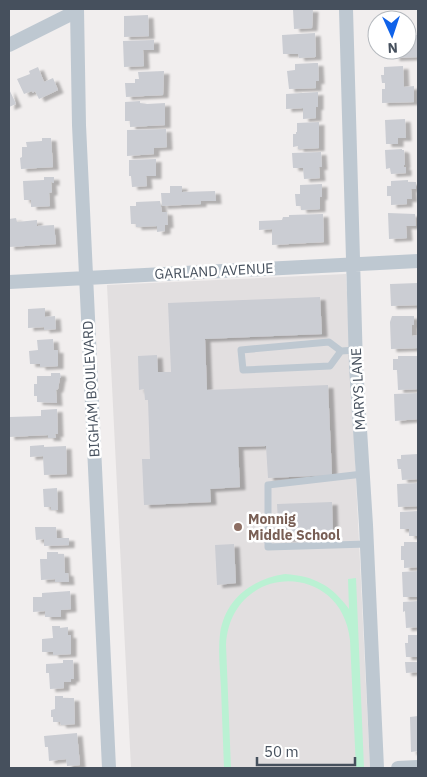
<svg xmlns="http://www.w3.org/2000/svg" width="427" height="777" font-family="'IBM Plex Sans',sans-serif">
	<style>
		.education { fill: #e2dfe0 }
		.green { fill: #baf1d3 }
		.building { fill: #cbcdd3; filter: url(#shadow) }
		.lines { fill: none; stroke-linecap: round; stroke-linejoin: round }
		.lane { stroke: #bec8d1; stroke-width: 7 }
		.street { stroke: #bec8d1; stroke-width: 14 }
		.education-dot { fill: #8d6e63; stroke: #fff; stroke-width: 2 }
		.labels { text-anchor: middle; stroke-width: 5; stroke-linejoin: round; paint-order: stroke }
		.street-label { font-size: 14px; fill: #46505d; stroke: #fff }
		.education-label { font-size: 14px; font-weight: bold; fill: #785e54; stroke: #fff; text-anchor: start }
	</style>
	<defs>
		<filter id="shadow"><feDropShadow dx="5.5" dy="3" stdDeviation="1" flood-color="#0004"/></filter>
	</defs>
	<rect width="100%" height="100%" fill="#f1eeee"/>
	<path class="education" d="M346,274l24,494h-239l-24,-483z"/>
	<path class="green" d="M285,574c30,2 47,12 64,35l-1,-30 8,-1 8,190h-8l-6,-128c-9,-81 -120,-77 -124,5l5,123h-7c-1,-27 -2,-53 -3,-80 -1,-18 -3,-37 -1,-54 5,-35 32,-55 65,-60z"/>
	<path class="building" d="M293,9h20l-1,19 -18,1z
		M148,15l1,21 -25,1v-21z
		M383,15h18v5h-18z
		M315,33l1,24 -17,1 -1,-4h-15l-1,-19z
		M407,35h10l1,22 -24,1v-8h13z
		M154,40v10h-11l1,16 -20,1 -1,-26z
		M315,63h3l1,18h-3v7l-27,1 -2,-18 8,-1v-6z
		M403,66l1,21 10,-1v16l-32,1v-14h3v-6h-3l-1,-8h3v-8z
		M38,67l6,15 9,-4 5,12 -19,9 -4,-8 -2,2 -1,-2 -8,3 -7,-15 13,-5 -1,-3z
		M164,71l-1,24 -37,2 -1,-14h10v-4h4l-1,-7z
		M9,89l7,15 -7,3z
		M318,92v15h-2v11l-13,1v-11l-17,1v-15z
		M140,101v2l7,1 18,-1v22l-35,2v-6h-5v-19z
		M405,119l1,19h-8v6h-12l-1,-24z
		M319,122v26l-21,1v-3l-5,1v-13h3v-2h1v-9z
		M166,129l1,18 -13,1v6l-27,2v-26z
		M42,138h9l2,29 -32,2 -1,-11 2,-1v-10h5l-1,-5 16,-1z
		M402,149v1h2l1,15h-1v2h2v6l-15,1 -1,-6 -4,1 -1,-19z
		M321,152l1,15h-3l1,11 -16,1 -1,-11h-10l-1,-15z
		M156,159v17h-10l1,10 -15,1 -1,-11h-2v-16z
		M44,177h10v6l-3,-1 1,10 -3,1 1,13 -19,1v-7h-7l-1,-19 21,-1z
		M408,180v2h8v7h-5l1,10h-5v5l-16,1v-9h-4v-10h4v-5z
		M322,184v13h-2v12l-19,1v-4h-5l-1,-12h5v-9z
		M170,186h12v6l33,-1 1,10h-15v3l-39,2 -1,-13h9z
		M160,201l2,11h5l1,13h-3v6l-8,1v-6l-21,1v-3h-5l-1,-18h6v-4z
		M388,213l27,1 1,12h-10l1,12 -18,1z
		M323,214l1,28 -52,3v-16l-13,1v-9l23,-1 1,-3h6v-2z
		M16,218l1,4 20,-2v6l17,-1 2,19 -47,3v-28z
		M418,283v22l-27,1 -1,-22z
		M320,297l2,37 -117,5 2,51 121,-5 4,90 -64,3 -2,-32 -28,1 2,40 -30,2 1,13 -67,3 -2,-46h8l-2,-59h-3l-1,-11 -5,1 -1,-34 19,-1 1,17h13l-3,-69z
		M45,308v9l10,-1 1,13 -12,1v-3l-16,1v-19z
		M392,316h22v9h-2v11l5,-1v13l-26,1 -1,-27z
		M53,339l1,11h4v16l-18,1v-3h-10l-1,-13 9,-1 -1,-10z
		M398,356h20v33l-20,1 -1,-20h-4v-11h5z
		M51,373h9l1,5h-1l-2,11 -2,1 1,13 -20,-1v-6h-3v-12h3v-8h14z
		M418,393v26l-23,2 -1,-27z
		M57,409l1,25h-3l1,4h-8v-3l-39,2v-20l32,-1v-6z
		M44,445v2l22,-1 1,28 -23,1 -1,-19 -13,1v-11z
		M418,454v25l-16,1 -1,-11h-3l-1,-10h4v-4z
		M418,483v23l-20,1 -1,-23z
		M57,488l1,22h-7v-3h-7l-1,-18z
		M332,502l1,34 -54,3 -2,-35z
		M418,511v25h-9v-7h-9v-17z
		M35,527h21l1,11h12v7l-25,1v-7l-8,1z
		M404,542h14v25l-14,1v-8h-3v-14h3z
		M234,544l2,39 -19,2 -2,-40z
		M47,552h11v2h6l1,19h3l1,9h-14v-3l-14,1 -1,-21h7z
		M418,571v26h-15l-1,-25z
		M70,591l1,18 -10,1v7h-16v-6l-12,1v-15h9v-4z
		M418,601v26l-12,1 -1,-17 -2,1v-10z
		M52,626h8v2l8,-1v8h3v19l-18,1v-3h-11v-13l11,-1z
		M408,635h10v22h-12l-1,-14h3z
		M63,660h10l1,19h-3v3h-7v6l-14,1 -1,-16h-3v-9l17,-1z
		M405,662h13v10l-12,1z
		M55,696h8v2h11l1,26 -14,1 -1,-3h-7v-5h-2v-7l4,-1z
		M418,716v35l-7,1 -1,-35z
		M77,733l3,32 -13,1 -1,-7 -17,2 -1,-14h-3l-1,-11z"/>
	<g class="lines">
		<path class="lane" d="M341,351l-12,-9 -88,8 2,20 87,-4 11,-15 15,-1
			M363,474l-95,11v62l99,-3"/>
		<path class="street" d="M77,9l2,116 30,643
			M346,9l10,357 10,159 11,243
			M9,45l68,-34
			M9,282l409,-21
			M398,768l20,-1"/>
	</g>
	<circle class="education-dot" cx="238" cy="527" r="5"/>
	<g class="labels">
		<g class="street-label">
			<text transform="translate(214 271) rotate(-3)" y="5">GARLAND AVENUE</text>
			<text transform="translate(91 389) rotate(-93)" y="5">BIGHAM BOULEVARD</text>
			<text transform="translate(358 389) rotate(-93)" y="5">MARYS LANE</text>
		</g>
		<g class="education-label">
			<text x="248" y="524">Monnig<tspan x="248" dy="16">Middle School</tspan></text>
		</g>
	</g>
	<rect width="427" height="777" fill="none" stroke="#46505d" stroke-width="20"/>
	<g transform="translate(392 35) rotate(177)"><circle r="24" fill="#ffffff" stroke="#b5b9be"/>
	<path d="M0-4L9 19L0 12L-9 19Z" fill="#1062e9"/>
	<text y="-8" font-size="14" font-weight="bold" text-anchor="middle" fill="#46505d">N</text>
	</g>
	<path d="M257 757v8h98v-8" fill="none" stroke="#46505d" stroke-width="2.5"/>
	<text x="264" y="757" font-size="15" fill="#46505d" stroke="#ffffff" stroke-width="4" paint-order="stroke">50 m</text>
</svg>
